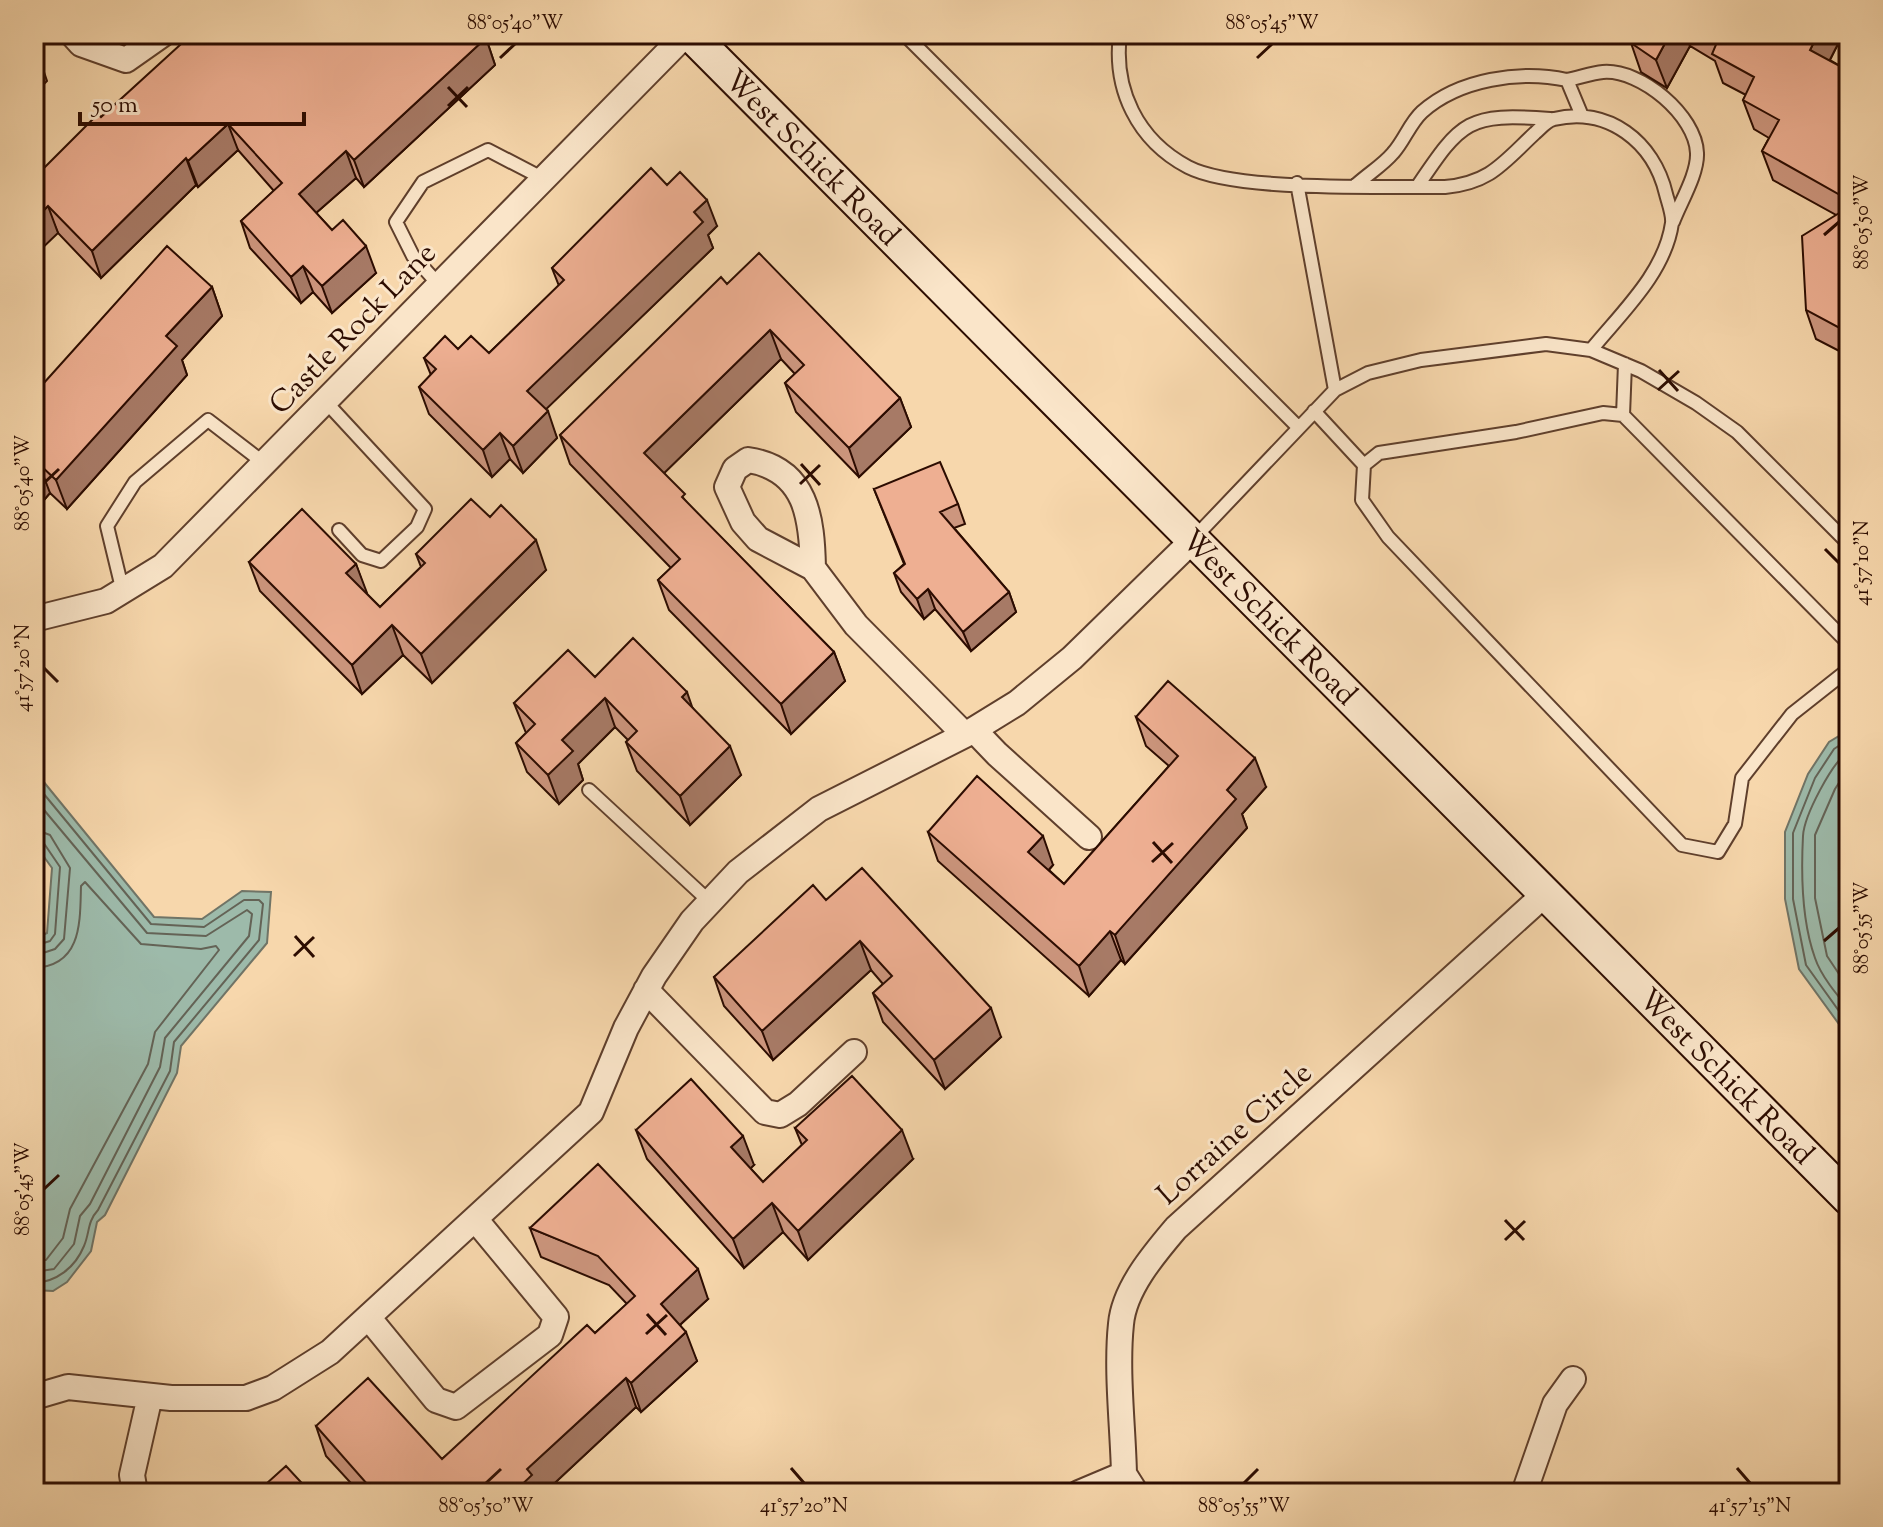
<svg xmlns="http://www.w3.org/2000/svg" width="1883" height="1527" font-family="'Sorts Mill Goudy',serif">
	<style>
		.water { fill: #9dbaaa; stroke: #707466; stroke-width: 2 }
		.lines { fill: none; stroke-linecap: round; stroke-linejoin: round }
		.shore { stroke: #646356; stroke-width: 2 }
		.lane-casing { stroke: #5f3f2c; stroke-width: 16 }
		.street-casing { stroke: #5f3f2c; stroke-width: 28 }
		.secondary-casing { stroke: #2c0c01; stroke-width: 36 }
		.lane { stroke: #fae5c9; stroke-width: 12 }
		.street { stroke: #fae5c9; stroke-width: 24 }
		.secondary { stroke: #fae5c9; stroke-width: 32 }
		.wall { fill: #cd967e; stroke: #2c0c01; stroke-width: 2 }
		.shaded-wall { fill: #a77a66; stroke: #2c0c01; stroke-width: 2 }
		.building { fill: #eeaf92; stroke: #2c0c01; stroke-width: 2 }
		.ticks { fill: none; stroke: #2c0c01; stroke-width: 3 }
		.labels { text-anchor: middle; stroke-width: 6; stroke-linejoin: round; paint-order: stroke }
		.street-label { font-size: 30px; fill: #2c0c01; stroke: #fae5c9 }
		.neatline { fill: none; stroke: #2c0c01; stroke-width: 3 }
		.ticks-label { font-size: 20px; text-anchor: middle; fill: #2c0c01 }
	</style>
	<rect width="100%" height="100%" fill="#f7d7ac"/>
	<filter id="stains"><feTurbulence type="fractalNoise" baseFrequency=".0025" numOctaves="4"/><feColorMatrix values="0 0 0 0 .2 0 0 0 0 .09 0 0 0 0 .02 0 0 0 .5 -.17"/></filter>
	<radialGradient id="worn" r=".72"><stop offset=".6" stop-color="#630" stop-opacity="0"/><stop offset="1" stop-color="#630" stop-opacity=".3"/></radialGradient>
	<path class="water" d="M1849,730v308l-50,-69 -14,-70v-67l23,-58 21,-32z
		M34,770l120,147 48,2 40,-28 29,1 -4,51 -86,103 -4,27 -72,142 -8,7 -6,29 -24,31 -14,9 -19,-1v-351l13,-6 5,-65 -18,-25z"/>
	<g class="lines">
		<path class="shore" d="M1849,739l-15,10 -19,29 -22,55v66l13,66 43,60
			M1849,751c-17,11 -45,65 -46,85 -2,38 -1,86 12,122 6,18 22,37 34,51
			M1849,767l-14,22 -20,46v63l12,58 22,33
			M34,782l117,142 53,3 40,-27h15l4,4 -4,36 -85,102 -4,29 -72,139c-11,12 -8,22 -14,36 -9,22 -28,36 -50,37
			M34,798l113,135 59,3 41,-26 5,4 -3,22 -84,102 -5,29 -70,137 -10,12 -6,28 -20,25 -20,3
			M34,829l16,6 20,33 -6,71 -9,10 -21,7
			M34,839l9,3 17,25 -5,67 -5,7 -16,5
			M34,968c48,-2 46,-46 47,-82l4,-4 56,62 60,5 15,-3 3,4 -64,82 -7,32 -78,145 -7,29 -17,22h-12"/>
		<g class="lane-casing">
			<path id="lane" d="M904,34l394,393
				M1120,34c-7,55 17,106 68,133 48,25 197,19 257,20 45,-4 58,-24 90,-54 6,-5 12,-13 19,-14 54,-13 100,23 112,75 2,8 7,21 6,29 -7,50 -51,90 -81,127
				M1567,80c12,-2 24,-7 36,-8 38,-3 93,44 94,81 1,21 -17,50 -24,69
				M1297,183l38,207
				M1356,185c12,-11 27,-20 37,-32 11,-12 17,-30 29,-41 37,-33 98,-42 145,-32l15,36
				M1417,187c45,-67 51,-74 133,-68
				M439,285l-26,-29 -17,-34 27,-40 65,-32 56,29
				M325,401l100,108 -8,18 -36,34 -19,-6 -23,-25
				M1314,411l50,54
				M1623,415l2,-51
				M1195,537l140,-147 33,-17 53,-13 125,-16 45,6 50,21 55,32 41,29 112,112
				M123,592l-16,-66 28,-44 73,-62 56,43
				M1849,644l-226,-229 -20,-2 -87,19 -137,21 -15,12 -2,35 26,37 294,308 36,7 17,-28 7,-46 50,-64 57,-45
				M589,790l121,112"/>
		</g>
		<g class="street-casing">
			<path id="street" d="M72,34l9,10 45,16 37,-26
				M813,568c-1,-49 -6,-99 -65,-108l-13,9 -8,18 16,35 15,17 55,29 43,57 109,110
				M34,619l72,-18 57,-35 523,-532
				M974,730l23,24 92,83
				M646,990l119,122 15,3 18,-11 56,-52
				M368,1317l68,83 20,7 94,-72 6,-18 -81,-98
				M34,1397l34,-10 103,11h75l27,-10 57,-36 261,-240 35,-84 28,-52 38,-55 46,-49 81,-63 146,-74 52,-32 55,-45 121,-118
				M135,1493l-3,-18 18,-79
				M1079,1493l45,-19
				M1136,1493l-12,-19c-1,-47 -8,-103 -3,-150 3,-35 33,-70 55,-96l369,-334
				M1524,1493l31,-89 18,-25"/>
		</g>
		<g class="secondary-casing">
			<g id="secondary">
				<path id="s1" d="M690,34l1159,1165"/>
			</g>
		</g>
		<use href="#lane" class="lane"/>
		<use href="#street" class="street"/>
		<use href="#secondary" class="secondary"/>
	</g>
	<path class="wall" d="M1621,34h215l3,8 -9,18 19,11v285l-33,-17 -10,-29 30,-95 -63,-35 -11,-29 7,-13 -15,-9 -11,-29 3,-5 -23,-12 -8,-22 -25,-15 -23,42 -26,-16 -10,-29 2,-3z
		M486,38l9,27 -131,122 -8,-9 -40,35 16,17 44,43 -44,40 -19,-21 -12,11 -51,-55 -9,-27 33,-30 -36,-41 -40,37 -2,-2 -95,93 -43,-45 -24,-55 67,-61z
		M667,185l50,41 -9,9 5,13 -168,161 12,29 -34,35 -13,-14 -18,18 -63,-63 -10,-27 12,-12 -7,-17 34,-9 31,4 70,-67 -7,-18z
		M727,284l173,114 11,29 -52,50 -63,-65 -11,-29 10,-9 -14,-15 -117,114 24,31 146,148 11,29 -54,53 -122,-124 -11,-30 13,-12 -101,-104 -10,-29z
		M212,287l10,29 -40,44 5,15 -120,134 -17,-16 -12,14 -4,-3v-110z
		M874,489l84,15 7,20 -11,4 55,64 7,20 -45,39 -36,-42 -11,10 -23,-27 -7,-19 10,-9z
		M490,517l56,53 -114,113 -29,-28 -41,39 -102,-103 -11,-29 107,2 10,29 14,14 41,-40 -5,-13z
		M595,677l97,30 49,68 -51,50 -53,-54 -11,-29 2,-2 -13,-13 -37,37 5,16 -24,24 -32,-32 -11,-29 10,-10 -12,-30z
		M1136,717l130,70 -24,27 5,14 -122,136 -4,-4 -32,36 -151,-135 -10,-29 125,33 -4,5 15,14 105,-118 -23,-20z
		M826,900l175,137 -56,52 -62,-67 -10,-29 10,-9 -12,-14 -98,90 -49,-54 -10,-29z
		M795,1128l118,31 -105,101 -25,-28 -39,36 -97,-109 -11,-29 118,35 -4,3 13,14 39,-37z
		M530,1228l178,71 -28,26 17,36 -56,51 -5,-5 -92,86h-184l-34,-37 -10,-30 126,33 153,-126 32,-29 -18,-19 -68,-28z"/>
	<path class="shaded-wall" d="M1670,34h15l5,12 -23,42 -11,-28z
		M1818,34h18l3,8 -19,37 -10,-29z
		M486,38l9,27 -131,122 -10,-27z
		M38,54l9,27 -13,13v-36z
		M228,124l10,26 -40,37 -10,-26z
		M346,151l10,27 -48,42 -9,-26z
		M186,158l10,27 -95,93 -9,-27z
		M707,200l10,26 -9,9 5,13 -176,170 -10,-27 167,-179z
		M48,206l10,27 -24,23v-36z
		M366,246l10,27 -44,40 -10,-27z
		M303,266l10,26 -12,11 -10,-26z
		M212,287l10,29 -40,44 5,15 -120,134 -11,-29 110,-144z
		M770,330l11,29 -126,123 -11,-29z
		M900,398l11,29 -52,50 -10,-29z
		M548,411l9,27 -34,35 -10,-27z
		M500,433l10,26 -18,18 -9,-27z
		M39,464l11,29 -12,14 -4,-10v-27z
		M536,540l10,30 -114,113 -11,-29z
		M356,564l11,29 -10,10 -11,-30z
		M928,589l7,20 -11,10 -7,-20z
		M1009,592l7,20 -45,39 -8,-19z
		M392,625l11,30 -41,39 -10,-29z
		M834,652l11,29 -54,53 -10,-30z
		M687,692l10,29 -15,-24z
		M605,698l10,29 -37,37 5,16 -24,24 -11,-29 14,-35z
		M730,746l11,29 -51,50 -10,-29z
		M1255,758l11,29 -24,27 5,14 -122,136 -10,-29 112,-145z
		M1043,836l10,29 -14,16 -11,-29z
		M1110,931l11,29 -32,36 -10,-30z
		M860,941l11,29 -98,90 -11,-29z
		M991,1008l10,29 -56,52 -11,-29z
		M902,1130l11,29 -105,101 -10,-29z
		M743,1136l11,29 -12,12 -11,-30z
		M772,1203l11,29 -39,36 -11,-29z
		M698,1269l10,30 -37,34 -10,-29z
		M686,1332l11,29 -56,51 -10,-29z
		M626,1378l10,29 -92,86h-31l14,-24z"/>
	<path class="building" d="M192,34h290l4,4 -132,122 -8,-9 -47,43 33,36 11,-10 23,26 -44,40 -19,-20 -12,11 -50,-56 41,-38 -54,-59 -40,37 -2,-3 -94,93 -44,-45 -14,14v-42l64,-64 3,3z
		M1636,34h34l-14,26 -25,-17z
		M1707,34h111l-8,16 39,21v129l-87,-49 17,-31 -36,-20 11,-23 -42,-23 6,-14z
		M651,168l16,17 13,-13 27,28 -13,12 9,10 -176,169 21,20 -35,35 -13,-13 -17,17 -64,-63 17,-18 -12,-11 21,-22 13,13 13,-13 18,17 75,-73 -12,-12z
		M1849,207v126l-43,-23 -4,-74z
		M167,246l45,41 -46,49 11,10 -121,134 -17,-16 -5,6v-76z
		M759,253l141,145 -51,50 -64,-65 19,-18 -34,-35 -126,123 41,41 -3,3 152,155 -53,52 -123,-124 22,-21 -120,-124 161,-158 6,7z
		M940,462l18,42 -18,8 69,80 -46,40 -35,-43 -11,10 -23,-26 11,-9 -31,-75z
		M471,499l19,18 11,-12 35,35 -115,114 -29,-29 -40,40 -103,-103 53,-53 54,55 -10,9 34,34 45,-44 -9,-9z
		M633,638l54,54 -5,5 48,49 -50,50 -54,-54 11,-11 -32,-33 -43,42 11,11 -25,24 -32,-32 19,-19 -21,-21 54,-53 27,27z
		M1168,681l87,77 -28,32 9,9 -121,136 -5,-4 -31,35 -151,-134 49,-56 66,60 -15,16 36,32 114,-128 -42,-39z
		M862,868l129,140 -57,52 -61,-67 19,-17 -32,-35 -98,90 -48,-54 99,-92 13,15z
		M852,1076l50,54 -104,101 -26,-28 -39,36 -97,-109 55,-51 52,57 -12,11 32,35 44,-42 -12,-12z
		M598,1164l100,105 -37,35 25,28 -55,51 -5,-5 -99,91 5,6 -19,18h-138l-59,-67 52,-48 74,81 145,-134 8,8 40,-37 -37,-40 -68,-28z
		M286,1466l25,27h-55z"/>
	<path class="ticks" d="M500,58l15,-14M1257,58l15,-14M448,87l19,20M448,106l20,-19M1824,235l15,-13M1659,370l19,21M1658,390l21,-19M801,464l19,21M44,483l15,-14M800,484l20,-19M1825,549l14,14M44,668l14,14M1153,842l19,21M1152,862l21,-19M295,936l19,21M1824,941l15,-13M294,956l20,-19M44,1189l15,-14M1505,1220l19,20M1505,1240l20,-19M647,1314l19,21M646,1334l21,-19M791,1468l13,15M1737,1468l13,15M486,1483l15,-14M1244,1483l14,-14"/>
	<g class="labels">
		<g class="street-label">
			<text dy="10" stroke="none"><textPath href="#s1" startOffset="174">West Schick Road</textPath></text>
			<text transform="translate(352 328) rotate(-46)" y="10">Castle Rock Lane</text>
			<text dy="10" stroke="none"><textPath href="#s1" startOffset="822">West Schick Road</textPath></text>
			<text dy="10" stroke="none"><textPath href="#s1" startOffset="1470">West Schick Road</textPath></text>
			<text transform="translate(1234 1133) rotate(-42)" y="10">Lorraine Circle</text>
		</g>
	</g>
	<rect width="1883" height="1527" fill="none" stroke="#f7d7ac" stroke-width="88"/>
	<path d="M80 112v12h224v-12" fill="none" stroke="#2c0c01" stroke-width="4"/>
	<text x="92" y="112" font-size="24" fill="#2c0c01" stroke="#fae5c9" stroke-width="6" paint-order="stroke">50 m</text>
	<rect x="44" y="44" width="1795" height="1439" class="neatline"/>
	<g class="ticks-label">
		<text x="515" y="29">88°05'40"W</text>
		<text x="1272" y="29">88°05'45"W</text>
		<text transform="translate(1861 222) rotate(-90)" y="7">88°05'50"W</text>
		<text transform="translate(22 483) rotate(-90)" y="7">88°05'40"W</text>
		<text transform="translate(1861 563) rotate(-90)" y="7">41°57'10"N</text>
		<text transform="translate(22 668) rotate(-90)" y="7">41°57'20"N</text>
		<text transform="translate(1861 928) rotate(-90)" y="7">88°05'55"W</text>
		<text transform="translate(22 1189) rotate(-90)" y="7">88°05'45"W</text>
		<text x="486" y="1512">88°05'50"W</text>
		<text x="804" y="1512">41°57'20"N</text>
		<text x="1244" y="1512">88°05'55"W</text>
		<text x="1750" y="1512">41°57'15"N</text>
	</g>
	<rect width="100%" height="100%" filter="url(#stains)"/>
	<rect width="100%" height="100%" fill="url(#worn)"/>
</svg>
